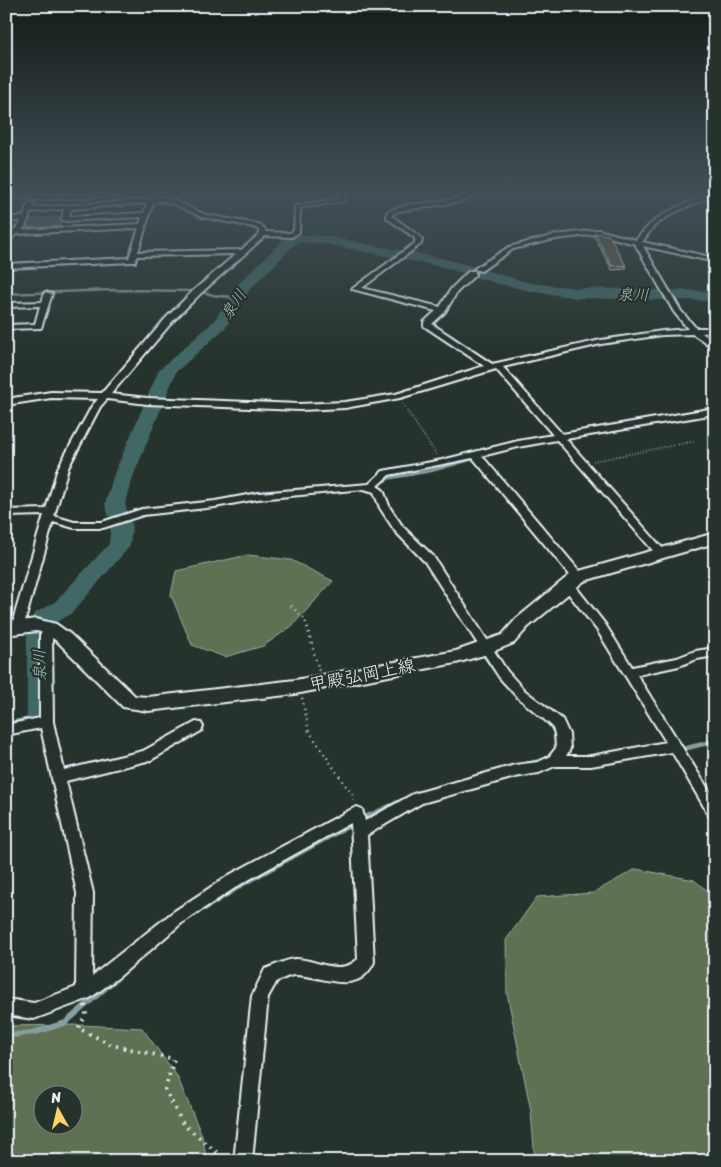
<svg xmlns="http://www.w3.org/2000/svg" width="721" height="1167" font-family="Sriracha,'Klee One',sans-serif">
	<style>
		.green { fill: #5e6f52; stroke: #a3b0a5; fill-rule: evenodd }
		.lines { fill: none; stroke-linecap: round; stroke-linejoin: round }
		.stream-far3 { stroke: #859fa0; stroke-width: 2.5 }
		.stream-far2 { stroke: #859fa0; stroke-width: 3 }
		.stream-far1 { stroke: #859fa0; stroke-width: 4.5 }
		.stream { stroke: #859fa0; stroke-width: 5.5 }
		.river { fill: #436866; fill-rule: evenodd }
		.minor-casing { stroke: #e8f1f8; stroke-width: 4 }
		.secondary-casing { stroke: #e8f1f8; stroke-width: 4 }
		.path-far2 { stroke: #e8f1f8; stroke-width: 2; stroke-dasharray: 0.5 2.5; stroke-linecap: butt }
		.path-far1 { stroke: #e8f1f8; stroke-width: 2.5; stroke-dasharray: 1 4.5; stroke-linecap: butt }
		.path { stroke: #e8f1f8; stroke-width: 4; stroke-dasharray: 2 5.5; stroke-linecap: butt }
		.minor { fill: #26332d; fill-rule: evenodd }
		.secondary { fill: #26332d; fill-rule: evenodd }
		.wall { fill: #545040; stroke: #e8f1f8 }
		.building { fill: #625d4b; stroke: #e8f1f8 }
		.labels { text-anchor: middle; stroke-width: 4.5; stroke-linejoin: round; paint-order: stroke }
		.far-water-label { font-size: 16px; font-style: italic; fill: #a6babe; stroke: #26332d }
		.street-label { font-size: 18px; fill: #e8f1f8; stroke: #26332d }
	</style>
	<rect width="100%" height="100%" fill="#26332d"/>
	<filter id="ink" filterUnits="userSpaceOnUse"><feTurbulence type="fractalNoise" baseFrequency=".02" numOctaves="2"/><feDisplacementMap in="SourceGraphic" scale="10" xChannelSelector="R" yChannelSelector="G"/><feConvolveMatrix kernelMatrix="1 2 1 2 8 2 1 2 1" color-interpolation-filters="sRGB"/></filter>
	<g filter="url(#ink)">
		<path class="green" d="M62,217l-2,11 -36,3 7,-12z
			M248,555l43,5 42,21 -41,45 -29,20 -38,11 -33,-12 -21,-50 5,-24z
			M636,869l58,11 21,17v264h-180l-4,-50 -24,-118 -1,-53 31,-43 56,-4z
			M79,1025l63,3 35,48 25,60 5,25h-201v-135zM72,1094v30h-30v-30z"/>
		<g class="lines">
			<path class="stream-far3" d="M6,294l106,-4 83,1 23,5 19,1"/>
			<path class="stream-far2" d="M377,487l1,-3 12,-6 40,-7 64,-18"/>
			<path class="stream-far1" d="M485,656l9,13
				M501,679l14,15
				M547,720l9,13
				M6,724l34,-7
				M679,750l36,-9
				M527,764l18,-4 11,-10
				M368,816l39,-18"/>
			<path class="stream" d="M362,819l9,-4
				M205,908l41,-26 109,-60
				M6,1036l30,-4 29,-9 51,-44"/>
			<path class="river" d="M296,234l29,2 121,23 84,24 47,5 138,3v10l-138,-3 -47,-7 -35,-8 -52,-16 -118,-23 -27,-2 -4,3 -43,43 -26,40 -49,44 -42,102 -9,30 7,20 -2,22 -59,68 -18,10 -2,9 2,84 -4,7 -9,3 -9,-3 -4,-7v-84l4,-14 4,-6 20,-11 54,-58 2,-20 -6,-20 9,-30 45,-104 54,-48 27,-40 44,-43z"/>
			<g class="minor-casing">
				<path id="minor" d="M35,193l2,3 89,-3 -3,2 -89,5 -3,-3 -25,3v-4z
					M336,193h6l4,5 -2,3 -44,7 -1,24 -7,5 -27,-1 -65,58 -28,28 -61,72 36,4 153,6 45,-2 51,-8 88,-28 -60,-40v-4l12,-11 -84,-22 63,-46v-5l-28,-20v-6c21,-11 48,-8 71,-14 8,-2 14,-6 23,-5l-22,9 -60,9 -7,3v2l27,20 3,4 -1,4 -59,44 78,19 11,-18 18,-18h6v4l-18,17 -12,20 -13,12 60,40 109,-24 61,-9 26,-2 -14,-17 -39,-68 -37,-10 -43,5 -42,10 -32,22 -7,-2 35,-22 46,-12 43,-5 38,10c23,-29 42,-33 75,-47h4v2l-42,18 -19,13 -12,16 73,16v4l-72,-16 38,65 15,17h19v4l-13,1 13,10v6l-22,-15 -31,1 -61,9 -98,23 59,67 153,-26v6l-149,25 98,111 1,2 -1,2h-8l-99,-114 -39,7 -36,9 100,118 2,3 -2,3h-8l-101,-122 -84,17 -12,11 6,4 7,18 13,19 30,29 74,115 17,19 38,29 7,15 1,15 -4,7h25l75,-14 -69,-112 -33,-42 -2,-3 2,-3h8l33,42 27,43 45,-9 18,-7 20,-3v8l-18,3 -18,7 -42,9 78,125v19l-5,-2 -38,-65 -81,14h-36l-16,7 -24,4 -93,26 -55,32 7,127c-16,36 -52,13 -79,13 -6,0 -12,4 -18,6l-9,16 -16,164h-18l18,-165 13,-27c9,-3 20,-9 30,-10 22,0 44,18 63,0l-7,-136 -110,61 -58,38 -64,55 -29,21 -56,21 -28,-4v-16l28,4 42,-16 1,-94 -36,-165 -35,7v-10l34,-7v-83l6,-10h8l2,3 -4,7 1,87 11,48 79,-19 53,-29 5,1 2,4 -2,4 -50,29 -85,21 27,112 -1,83 81,-64 58,-38 121,-65 5,-2 5,2 3,12 48,-27 102,-29 23,-3 11,-5 7,-9 -1,-14 -3,-8 -36,-30 -17,-19 -74,-115 -30,-31 -15,-23 -6,-16 -10,-3 -106,10 -43,8 -72,8 -40,13h-29l-21,-6 -27,95 -3,13h-8l-2,-3 1,-10 30,-102 -38,1v-6l40,-1 12,-41 34,-62 6,-7 -47,-1 -45,7v-6l45,-7 51,1 64,-75 28,-28 42,-36 -99,2 -2,6h-3l-126,6v-4l123,-6 10,-30 -123,6 -10,11v-7l3,-3h-3v-4c8,0 12,-3 15,-10h-15v-4h17l5,-13 3,-2 3,2 -1,4 121,-9v-2l2,-1 15,3 35,16 52,9 6,4 2,4 24,1 4,-3 1,-24 45,-8zM157,200l16,4 29,13 51,10 6,3 1,4 -19,16 -103,2 15,-49 4,-1zM147,203l-3,10 -75,4 2,-8zM64,209l-2,10 3,2 77,-4 -2,7 -118,6 3,-3 6,-15zM496,369l57,66 -35,6 -76,19 -59,11 -14,13 -111,9 -43,8 -73,8 -40,13h-28l-20,-6 14,-48 32,-61 7,-8 40,5 153,6 45,-2 55,-10z
					M45,292l7,2 -11,34 -35,1v-4l29,-1 5,-18 -34,1v-4l36,-1z"/>
			</g>
			<g class="secondary-casing">
				<path id="secondary" d="M715,533v10l-131,38 -56,46 -14,16 -30,12 -28,8 -161,31 -147,17 -25,-4 -65,-65 -13,-9 -9,-2 -30,4v-12l30,-4 20,5 14,10 65,62 13,1 147,-17 161,-29 46,-16 14,-16 56,-46z"/>
			</g>
			<path class="path-far2" d="M402,404l35,51
				M593,461l103,-20"/>
			<path class="path-far1" d="M291,606l14,13 14,52
				M302,698l7,33 43,64 2,8"/>
			<path class="path" d="M85,1005l1,10 -8,13 34,17 62,14 -9,30 18,35 44,37"/>
			<use href="#minor" class="minor"/>
			<use href="#secondary" class="secondary"/>
		</g>
		<path class="wall" d="M595,233l31,33v3l-14,1 -18,-34z"/>
		<path class="building" d="M595,233l14,2 17,31h-14z"/>
	</g>
	<linearGradient id="sky" x2="0" y2="1"><stop stop-color="#151c19"/><stop offset="0.54" stop-color="#415057"/><stop offset="1" stop-color="#415057" stop-opacity="0"/></linearGradient>
	<rect width="721" height="356" fill="url(#sky)"/>
	<g class="labels">
		<g class="far-water-label">
			<text transform="translate(633 294) rotate(1)" y="6">泉川</text>
			<text transform="translate(233 304) rotate(-56)" y="6">泉川</text>
			<text transform="translate(39 665) rotate(-91)" y="6">泉川</text>
		</g>
		<g class="street-label">
			<text transform="translate(362 675) rotate(-11)" y="6">甲殿弘岡上線</text>
		</g>
	</g>
	<rect width="721" height="1167" fill="none" stroke="#26332d" stroke-width="25"/>
	<rect x="12" y="12" width="696" height="1142" fill="none" stroke="#e8f1f8" stroke-width="2" filter="url(#ink)"/>
	<g transform="translate(58 1110) rotate(352)"><circle r="24" fill="#26332d" stroke="#747f7e"/>
	<path d="M0-4L9 19L0 12L-9 19Z" fill="#ffd166"/>
	<text y="-8" font-size="14" font-weight="bold" text-anchor="middle" fill="#e8f1f8">N</text>
	</g>
</svg>
